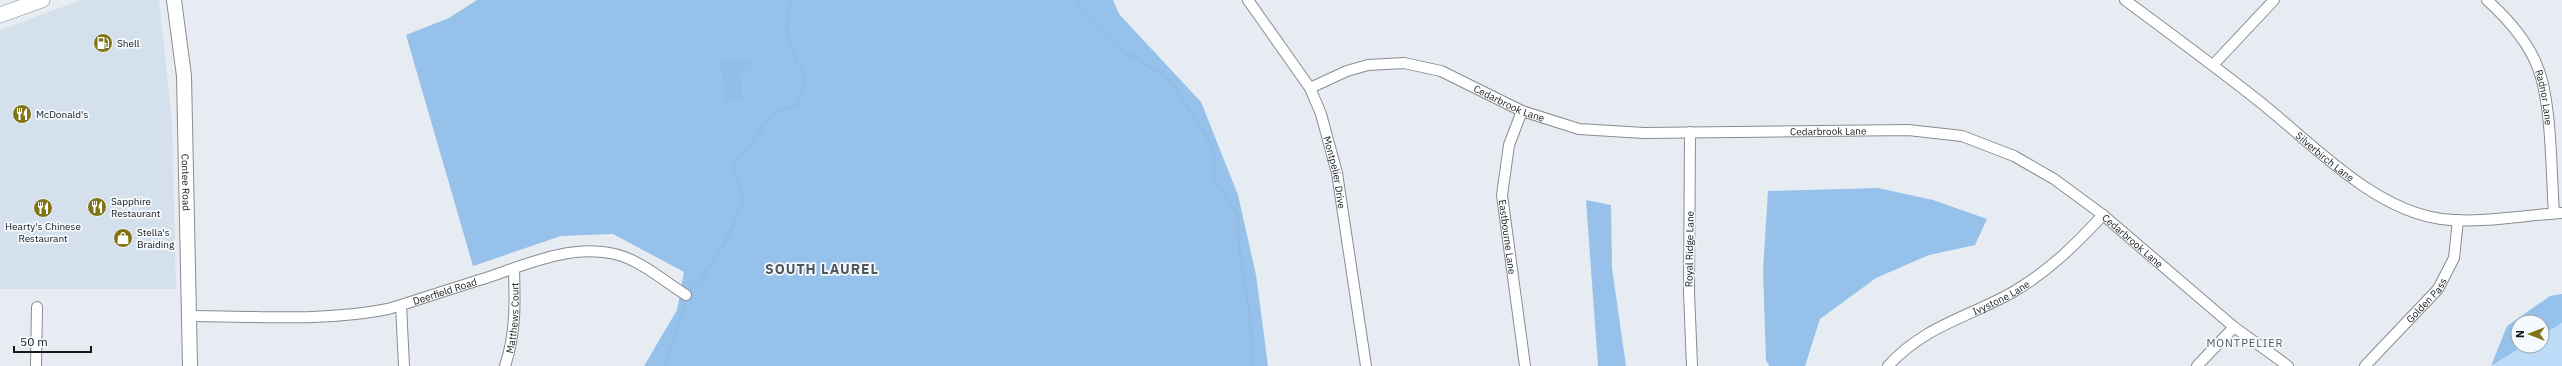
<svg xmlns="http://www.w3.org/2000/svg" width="2562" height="366" font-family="'IBM Plex Sans',sans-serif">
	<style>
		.built { fill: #d4e0eb }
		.green { fill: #bcdbf8 }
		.forest { fill: #95c1ea }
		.water { fill: #91bde6 }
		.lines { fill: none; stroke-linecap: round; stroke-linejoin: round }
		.stream { stroke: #91bde6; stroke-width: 3 }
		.street-casing { stroke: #888d92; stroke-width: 12 }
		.secondary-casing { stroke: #888d92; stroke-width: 16 }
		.primary-casing { stroke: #888d92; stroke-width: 16 }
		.street { stroke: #fff; stroke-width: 10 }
		.secondary { stroke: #fff; stroke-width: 14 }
		.primary { stroke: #fff; stroke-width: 15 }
		.labels { text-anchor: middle; stroke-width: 3.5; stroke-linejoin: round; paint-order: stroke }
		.poi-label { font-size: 10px; fill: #16181a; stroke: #f5fafe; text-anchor: start }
		.street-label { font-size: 10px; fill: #16181a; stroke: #f5fafe }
		.neighbourhood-label { font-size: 11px; letter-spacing: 1px; fill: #52575c; stroke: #f5fafe }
		.district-label { font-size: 14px; font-weight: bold; letter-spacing: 1px; fill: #52575c; stroke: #f5fafe }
	</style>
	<rect width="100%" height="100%" fill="#e7ecf2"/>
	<path class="built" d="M81,0h78l13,121 4,168h-176v-259z"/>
	<path class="green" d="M2562,323v43h-70l32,-20h18v-11z"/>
	<path class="forest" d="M477,0h636l6,14 82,88 37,93 18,80 12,91h-624l33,-56 7,-38 -71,-38 -52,2 -88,30 -67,-231 43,-17z
		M1878,188l55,12 54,19 -12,26 -46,10 -53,23 -56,41 -15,47h-36l-3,-6 -3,-89 5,-80z
		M1586,200l25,5 1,63 14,98h-28z
		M2562,294v29l-20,12v-13h-24v24h6l-33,20 16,-40 43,-30z"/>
	<path class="water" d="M751,59l1,11 -11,1 1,29 -17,1 -5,-38z"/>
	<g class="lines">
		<path class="stream" d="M1078,0l-1,7 39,39 54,34 43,67 2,33 23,36 2,38 9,55 4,57
			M693,286l5,-2c20,-28 36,-54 46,-88l-12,-28 41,-54 23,-10 10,-23 -20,-47 4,-34
			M664,366l21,-60"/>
		<g class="street-casing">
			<g id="street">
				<path id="s1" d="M1248,0l62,88 11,26 16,59 29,193"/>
				<path id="s2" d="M2125,0c46,34 91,67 135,102 53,42 112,107 181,117 39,5 82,-4 121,-6"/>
				<path id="s3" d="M2487,0c21,19 41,41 51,68 14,36 13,105 16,145"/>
				<path d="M2213,65l61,-65"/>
				<path id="s4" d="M1310,88l37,-17 21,-6 36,-2 37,8 81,40 57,18 65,4 264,-3 54,6 52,20 40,23 49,36 131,112 54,39"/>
				<path id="s5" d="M1522,111l-13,34 -7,50 23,171"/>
				<path d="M1690,132l-1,160 3,74"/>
				<path d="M401,305l3,61"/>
				<path id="s6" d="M189,316c66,0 134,6 199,-7 33,-10 65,-21 98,-31 41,-14 86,-34 129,-24 25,6 49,27 71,41"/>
				<path d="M36,366l1,-59"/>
				<path id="s7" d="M505,366c11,-33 10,-63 9,-97"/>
				<path id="s8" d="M1888,366c36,-40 81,-49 125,-74 35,-20 63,-48 90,-77"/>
				<path d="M2197,366l37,-39"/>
				<path id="s9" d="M2365,366l73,-77 16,-31 4,-38"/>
			</g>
		</g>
		<g class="secondary-casing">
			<g id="secondary">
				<path id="s10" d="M174,0l10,76 6,290"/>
			</g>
		</g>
		<g class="primary-casing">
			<path id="primary" d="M0,15l42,-15"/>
		</g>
		<use href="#street" class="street"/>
		<use href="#secondary" class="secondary"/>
		<use href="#primary" class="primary"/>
	</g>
	<defs>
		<g id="fuel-disc" transform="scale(1)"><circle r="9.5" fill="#807417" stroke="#f5fafe"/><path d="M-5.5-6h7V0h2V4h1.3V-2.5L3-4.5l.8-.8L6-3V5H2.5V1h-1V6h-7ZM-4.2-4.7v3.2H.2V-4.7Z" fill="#fff"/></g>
		<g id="restaurant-disc" transform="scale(1)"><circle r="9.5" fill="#807417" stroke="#f5fafe"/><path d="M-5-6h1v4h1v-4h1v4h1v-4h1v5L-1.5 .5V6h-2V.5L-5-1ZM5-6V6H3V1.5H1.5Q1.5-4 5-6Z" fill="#fff"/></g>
		<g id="shop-disc" transform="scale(1)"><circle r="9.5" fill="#807417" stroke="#f5fafe"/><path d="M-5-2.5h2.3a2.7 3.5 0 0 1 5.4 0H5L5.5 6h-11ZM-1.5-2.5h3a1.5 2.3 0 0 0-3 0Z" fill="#fff"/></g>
	</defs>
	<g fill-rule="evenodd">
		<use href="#fuel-disc" x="103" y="43"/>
		<use href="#restaurant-disc" x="22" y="114"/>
		<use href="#restaurant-disc" x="97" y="207"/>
		<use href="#restaurant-disc" x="43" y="208"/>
		<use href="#shop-disc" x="123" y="238"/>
	</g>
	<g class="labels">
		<g class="poi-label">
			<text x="117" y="47">Shell</text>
			<text x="36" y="118">McDonald's</text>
			<text x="111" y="205">Sapphire<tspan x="111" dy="12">Restaurant</tspan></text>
			<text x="43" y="230" text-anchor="middle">Hearty's Chinese<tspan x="43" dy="12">Restaurant</tspan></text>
			<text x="137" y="236">Stella's<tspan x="137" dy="12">Braiding</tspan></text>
		</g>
		<g class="street-label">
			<text dy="4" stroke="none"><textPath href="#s3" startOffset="116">Radnor Lane</textPath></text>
			<text dy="4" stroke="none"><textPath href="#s4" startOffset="212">Cedarbrook Lane</textPath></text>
			<text dy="4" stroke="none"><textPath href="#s4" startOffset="536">Cedarbrook Lane</textPath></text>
			<text dy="4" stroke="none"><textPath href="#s2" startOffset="254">Silverbirch Lane</textPath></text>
			<text dy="4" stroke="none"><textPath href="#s1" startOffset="196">Montpelier Drive</textPath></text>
			<text dy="4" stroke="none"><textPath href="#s10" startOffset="183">Contee Road</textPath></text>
			<text dy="4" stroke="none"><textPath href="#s5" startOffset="129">Eastbourne Lane</textPath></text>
			<text dy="4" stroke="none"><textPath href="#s4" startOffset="872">Cedarbrook Lane</textPath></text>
			<text transform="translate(1689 249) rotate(-89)" y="4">Royal Ridge Lane</text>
			<text dy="4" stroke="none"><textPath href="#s6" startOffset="259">Deerfield Road</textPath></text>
			<text dy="4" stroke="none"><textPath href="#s8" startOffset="133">Ivystone Lane</textPath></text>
			<text dy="4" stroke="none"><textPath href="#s9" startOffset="90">Golden Pass</textPath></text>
			<text dy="4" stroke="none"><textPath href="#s7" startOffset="49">Matthews Court</textPath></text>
		</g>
		<g class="neighbourhood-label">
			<text x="2245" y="347">MONTPELIER</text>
		</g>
		<g class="district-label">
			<text x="822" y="274">SOUTH LAUREL</text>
		</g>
	</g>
	<g transform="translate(2530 334) rotate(270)"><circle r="19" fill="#f5fafe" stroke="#9ca0a3"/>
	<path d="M0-3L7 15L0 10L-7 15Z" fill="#807417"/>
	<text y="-6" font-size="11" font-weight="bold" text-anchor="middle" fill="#16181a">N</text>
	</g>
	<path d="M14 346v6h77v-6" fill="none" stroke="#16181a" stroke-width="2"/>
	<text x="20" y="346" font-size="12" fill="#16181a" stroke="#f5fafe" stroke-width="3" paint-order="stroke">50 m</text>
</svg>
